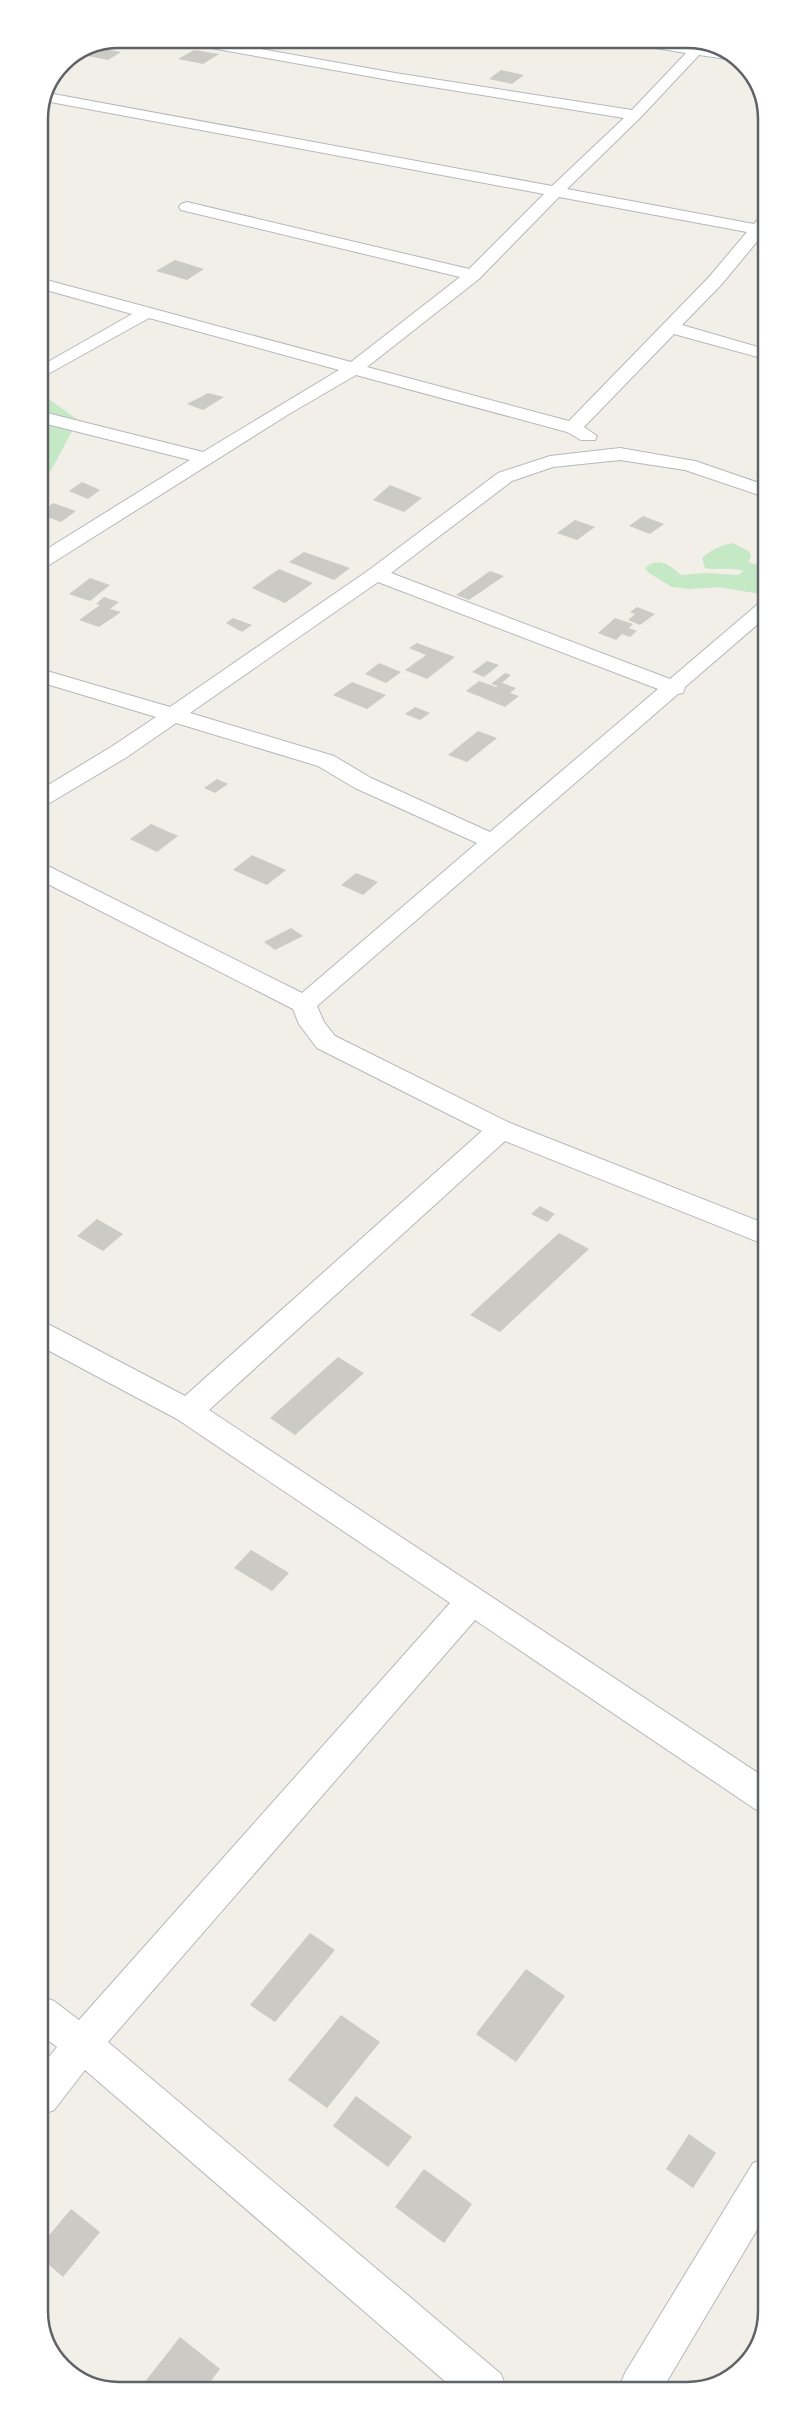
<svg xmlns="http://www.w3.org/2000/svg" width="806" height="2429" font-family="'Archivo Narrow',sans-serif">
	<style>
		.green { fill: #c5e8c5 }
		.building { fill: #cccac5 }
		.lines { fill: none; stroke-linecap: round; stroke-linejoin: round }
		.minor-casing { stroke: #b5b8bc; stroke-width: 2 }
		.minor { fill: #fff; fill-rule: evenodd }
		.rim { fill: none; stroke: #5f6368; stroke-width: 2.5 }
	</style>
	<rect width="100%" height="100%" fill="#f1efe8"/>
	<path class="green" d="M39,392l39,28 -39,73z
		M733,543l17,9 1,5 -3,5 17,5v28l-46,-8 -29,2 -18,-2 -23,-14 -4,-5c13,-12 25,-3 36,7l24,-2 33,2 6,-4c-13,-5 -26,0 -39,-3l-3,-10c9,-8 19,-13 31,-15z"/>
	<path class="building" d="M97,48l24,4 -13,8 -25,-5z
		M194,50l25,4 -16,10 -25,-5z
		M501,70l23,5 -12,9 -23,-5z
		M175,260l29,9 -17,11 -31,-9z
		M208,393l16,4 -21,13 -16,-6z
		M82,482l18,8 -12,9 -19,-8z
		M390,485l32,13 -18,14 -31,-12z
		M53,503l23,8 -15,11 -22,-8z
		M643,516l21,8 -14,10 -21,-8z
		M575,520l20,7 -18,13 -20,-7z
		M304,552l46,16 -16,12 -45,-18z
		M279,569l34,14 -28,20 -33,-15z
		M490,571l14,5 -35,24 -13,-5z
		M90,578l20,7 -20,16 -21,-7z
		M104,597l15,5 -9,7 11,3 -22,15 -20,-7 21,-15 -4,-1z
		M637,607l18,7 -15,11 -12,-5 7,-6 -5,-2z
		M233,618l19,7 -10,7 -16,-9z
		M615,618l18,6 -4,4 8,3 -7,6 -8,-3 -6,6 -18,-7z
		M417,643l38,14 -28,22 -22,-9 21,-15 -17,-7z
		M487,661l12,4 -15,12 -12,-5z
		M379,663l22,9 -15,11 -21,-9z
		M505,673l6,2 -9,8 14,5 -6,5 9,3 -14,11 -39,-16 13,-10 17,6 2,-1 -7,-2z
		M352,682l34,13 -19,14 -34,-14z
		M415,707l15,6 -10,7 -15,-6z
		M478,731l19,7 -30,24 -19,-7z
		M217,779l11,5 -13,9 -11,-5z
		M151,824l27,12 -21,16 -27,-13z
		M252,855l34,15 -19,15 -34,-15z
		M356,873l22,9 -15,13 -22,-10z
		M291,928l12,8 -28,14 -11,-8z
		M540,1206l15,8 -8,8 -16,-8z
		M97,1219l26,15 -20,17 -26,-15z
		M559,1233l30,16 -89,83 -30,-17z
		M338,1357l26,16 -69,62 -25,-17z
		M251,1550l38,23 -17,18 -38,-23z
		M310,1933l25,17 -60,72 -25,-17z
		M526,1969l39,27 -49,66 -40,-28z
		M341,2015l39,27 -53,66 -39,-28z
		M356,2096l56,41 -24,30 -55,-41z
		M689,2134l27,19 -23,35 -27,-19z
		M424,2169l48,35 -28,39 -49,-36z
		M71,2209l29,23 -37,45 -22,-19v-13z
		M180,2337l40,32 -16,21h-52l-8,-7z"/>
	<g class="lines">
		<g class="minor-casing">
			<path id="minor" d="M176,39h29l190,34 237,37 54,-57 -61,-10 -7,-4c41,0 83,3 121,19l-5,2 -35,-5 -59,63 -73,71 187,35 5,-6 6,-2v16l-44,53 -39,40 83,24v10l-91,-25 -90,93 13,9 -2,4h-14l-14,-8 -211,-57 -67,39 -243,153 -7,2v-15l151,-94 -151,-38v-11l164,41 136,-82 -190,-52 -110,61v-12l93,-53 -93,-26v-10l312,84 109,-85 -279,-67 -2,-3 2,-3 6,-2 282,67 75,-75 -499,-93 3,-8 504,93 72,-68 -229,-37 -212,-38zM559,197l188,35 -38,45 -140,144 -202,-54 112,-88z
				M620,448l75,13 70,24v12l-80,-27 -65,-10 -67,7 -41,14 -121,92 279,106 88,-75 7,-2v16l-80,69 -2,6 -5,1 -361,312 7,16 11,14 175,87 256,101v21l-261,-104 -296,269 558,369v34l-12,-4 -280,-189 -367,422 393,332 5,14 -52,1 -369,-319 -31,40 -13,5v-48l16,-20 -16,-12v-39l13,5 25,19 371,-417 -273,-184 -137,-73v-24l10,3 135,71 297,-265 -165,-83 -18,-24 -6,-15 -253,-129v-16l8,2 254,127 175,-150 -122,-55 -37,-22 -142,-43 -49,34 -79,47 -8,2v-16l71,-43 45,-30 -116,-35v-13l130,38 199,-137 129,-97 52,-17zM378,582l280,107 -168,143 -119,-54 -37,-22 -144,-43z
				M767,2158v55l-104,175h-44l6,-15 128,-210z"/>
		</g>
		<use href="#minor" class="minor"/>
	</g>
	<path d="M0 0H806V2429H0ZM119 48H687A71 71 0 0 1 758 119V2311A71 71 0 0 1 687 2382H119A71 71 0 0 1 48 2311V119A71 71 0 0 1 119 48Z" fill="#fff" fill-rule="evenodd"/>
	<path class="rim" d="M119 48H687A71 71 0 0 1 758 119V2311A71 71 0 0 1 687 2382H119A71 71 0 0 1 48 2311V119A71 71 0 0 1 119 48Z"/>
</svg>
